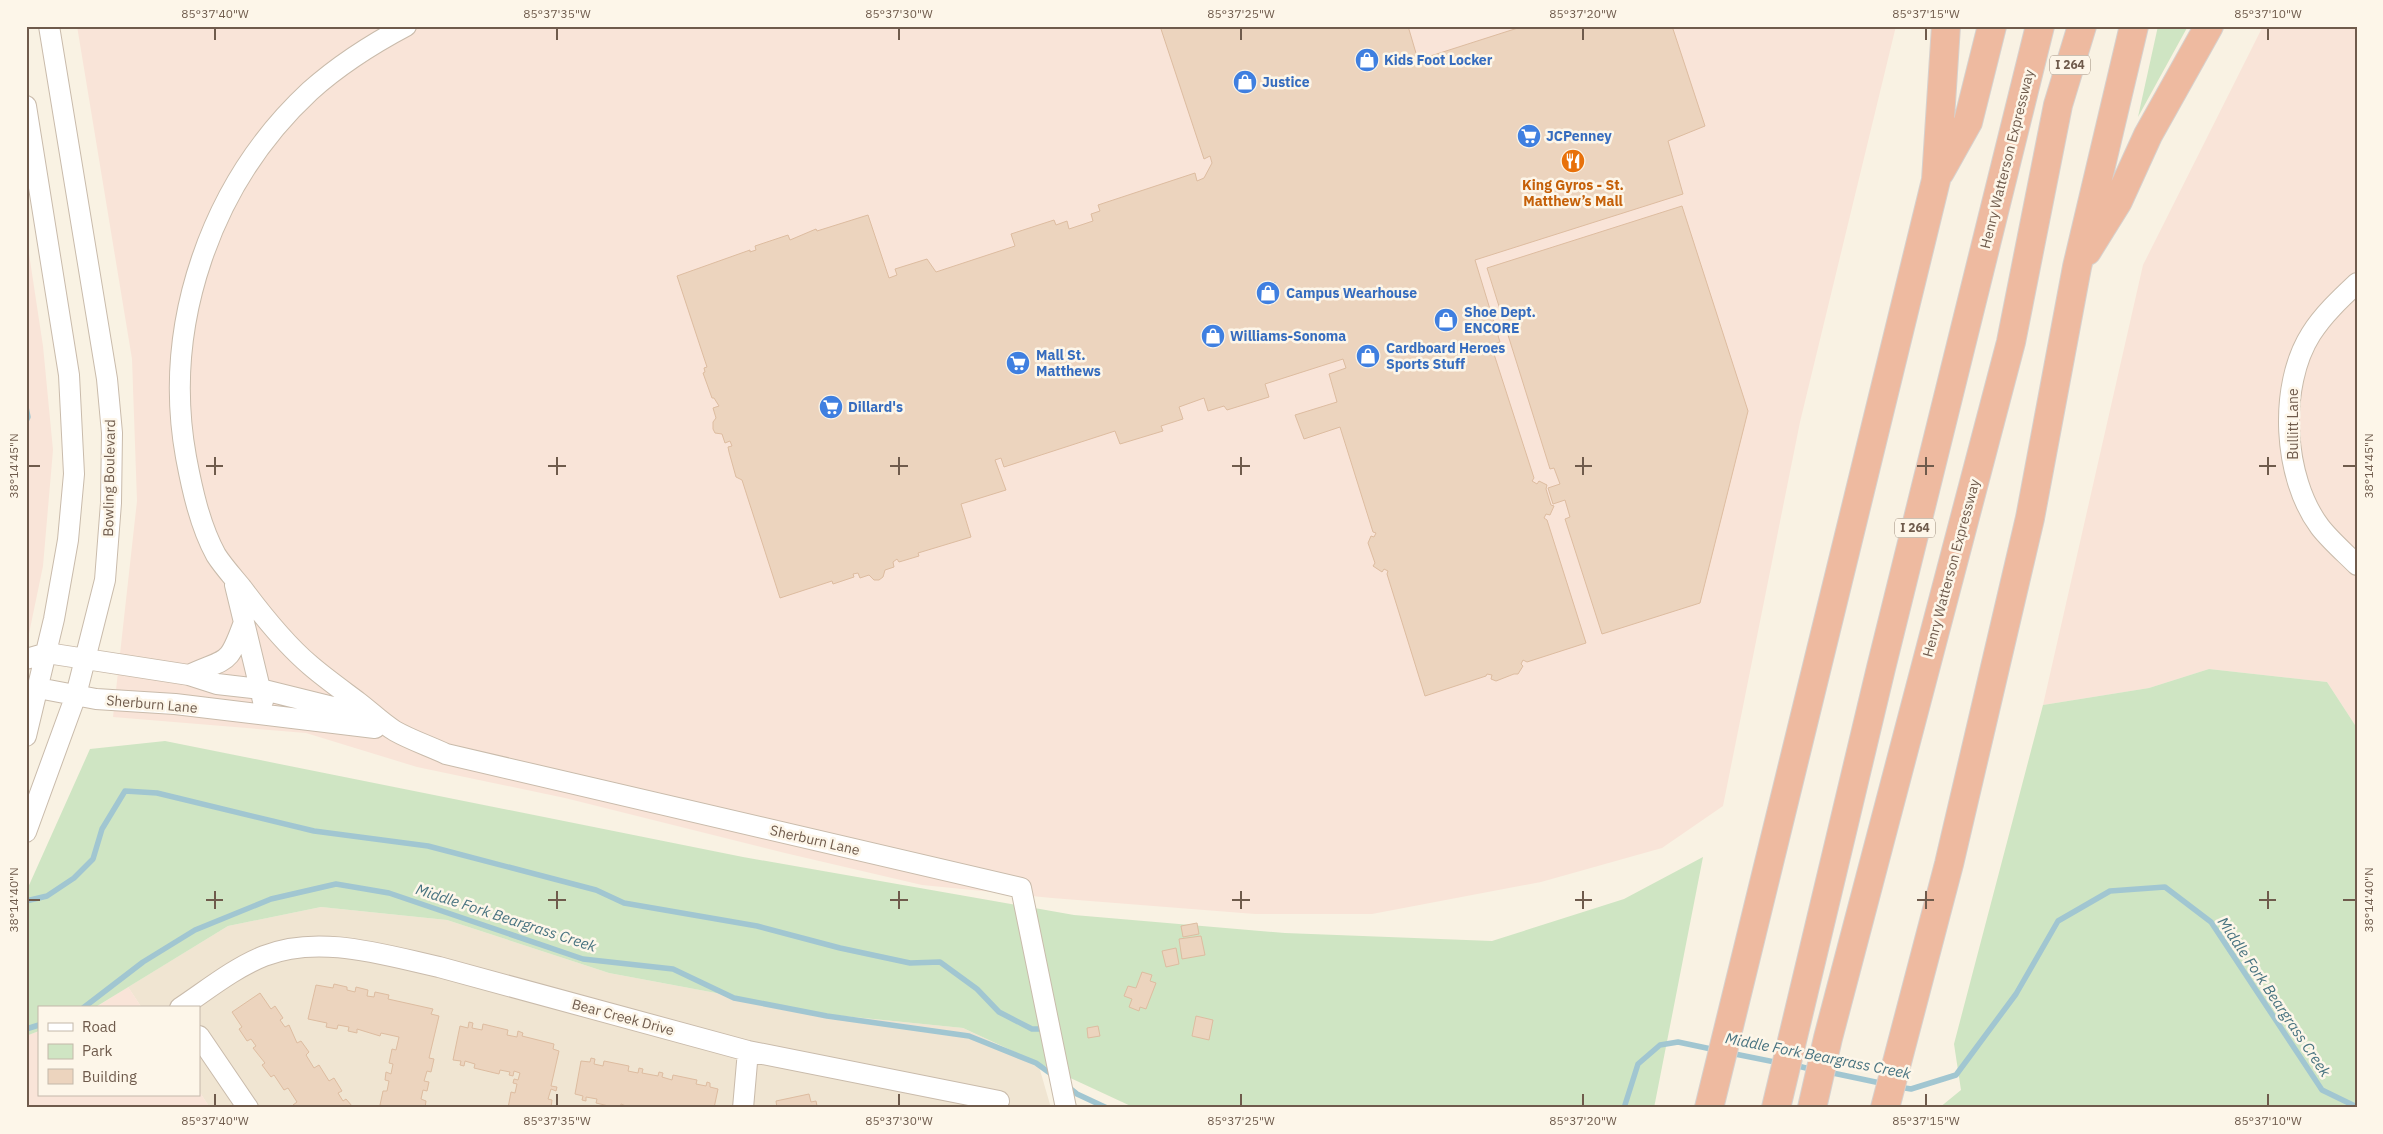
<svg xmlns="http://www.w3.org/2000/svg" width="2383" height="1134" font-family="'IBM Plex Sans',sans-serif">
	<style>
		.residential { fill: #f0e5d2 }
		.commercial { fill: #f9e4d8 }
		.green { fill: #cfe5c3 }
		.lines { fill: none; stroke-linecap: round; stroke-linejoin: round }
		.stream { stroke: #a1c6d1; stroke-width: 5.5 }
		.building { fill: #ecd4be; stroke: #ddbca0 }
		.minor-casing { stroke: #c9bbab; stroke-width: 22 }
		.highway-casing { stroke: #d7d1cd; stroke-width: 30 }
		.minor { stroke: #fff; stroke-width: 20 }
		.highway { stroke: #eebaa0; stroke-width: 28 }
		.ticks { fill: none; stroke: #6f5b4c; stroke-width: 2 }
		.labels { text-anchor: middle; stroke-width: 5; stroke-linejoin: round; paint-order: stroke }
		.shield { fill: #fdf6e9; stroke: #9a8a7b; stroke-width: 1 }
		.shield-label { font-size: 12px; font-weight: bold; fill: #6f5b4c }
		.shop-label { font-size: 14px; font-weight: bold; fill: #366cbe; stroke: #fdf6e9; text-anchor: start }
		.street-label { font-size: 14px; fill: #6f5b4c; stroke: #fdf6e9 }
		.food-label { font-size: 14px; font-weight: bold; fill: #c56008; stroke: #fdf6e9 }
		.water-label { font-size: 15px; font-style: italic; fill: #487380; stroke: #fdf6e9 }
		.neatline { fill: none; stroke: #6f5b4c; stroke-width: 2 }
		.ticks-label { font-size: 12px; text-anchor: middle; fill: #6f5b4c }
	</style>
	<rect width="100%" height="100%" fill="#f9f2e3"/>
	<path class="residential" d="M321,907l126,13 162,53 224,42 130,13 75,35 13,45h-841l-11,-17v-83h-57l-14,-21 100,-61z"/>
	<path class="commercial" d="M77,26h1819l-96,396 -77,384 -61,42 -121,34 -169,32h-117l-203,-16 -130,-13 -137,-32 -220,-55 -148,-31 -111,-34 -193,-16 24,-216 -5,-142z
		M2263,26h94v702l-30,-46 -118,-13 -60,19 -106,17 100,-440z
		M26,234l17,112 10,104 -10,116 -17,82z
		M128,987l14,21h-48l2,-1z
		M39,1031v64h160v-4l11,17h-184v-72z"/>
	<path class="green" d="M2158,26h30l-50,91z
		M2209,669l118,13 30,46v380h-418l22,-18 -7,-46 89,-339 106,-17z
		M165,741l578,116 331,58 211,18 207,8 132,-42 79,-42 -49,251h-519l-172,-80 -130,-13 -224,-42 -162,-53 -126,-13 -93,19 -134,82h-55v23l-13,5v-144l64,-143z"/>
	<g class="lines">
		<path class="stream" d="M26,407l2,10 -2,4
			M26,901l21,-5 27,-18 19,-19 9,-30 23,-38 32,2 157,38 114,15 168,44 28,13 133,23 83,22 70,15 30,-1 37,27 22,23 33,17h13
			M83,1008l60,-46 52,-32 76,-31 65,-15 53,9 194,66 90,10 61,29 93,18 142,20 67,27 18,13
			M26,1029l13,-4
			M1730,1053l50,10
			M1794,1065l20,5
			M1828,1072l57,12
			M1067,1086l10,8 30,14
			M1899,1087l12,2 45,-14 60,-81 42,-73 52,-30 55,-4 46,35 111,168 35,17
			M1624,1108l14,-44 22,-19 18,-3 38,8"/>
	</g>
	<path class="building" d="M1160,26h248l10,34 106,-34h148l33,100 -37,15 15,53 -208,66 25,82 -11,4 4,5 41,127 -2,3 5,3 2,-3 8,4 -1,4 5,16 3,1 -4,9 -4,-1 -2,4 3,2 39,123 -59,19 -4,-2 -2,4 2,2 -5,8h-4l-18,7 -5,-2 1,-4 -5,-1 -1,2 -61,20 -38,-122 1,-3 -4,-2 -2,3 -9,-6 2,-3 -7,-20 3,-7 3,1 2,-4 -3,-1 -33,-105 -36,12 -9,-24 42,-13 -8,-28 17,-6 -3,-9 -78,25 4,13 -42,13 -3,-4 -16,5 -4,-13 -25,9 4,12 -22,7 2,5 -43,13 -5,-13 -111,36 -3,-9 -6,2 11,30 -45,14 10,33 -53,16 1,3 -20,6 -2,-3 -4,3 1,5 -9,3 -2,7 -4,3h-5l-5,-5 -9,3 -2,-5 -5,1 1,3 -21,7 -1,-3 -52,17 -38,-118 -6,-3 -7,-25 -1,-5 4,-1 -2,-5 -5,2 -3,-9 -7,-1 -2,-4v-7l3,-4 -3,-10 6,-2 -5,-8h-2l-9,-25 2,-1 -1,-4 3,-1 -30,-91 73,-26v2l6,-2 -1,-4 33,-11 2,5 26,-11 1,2 51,-16 21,63 8,-3 -2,-6 32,-10 9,13 79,-26 -4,-12 43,-14 2,5 11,-4 2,8 24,-8 -2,-7 9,-3 -2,-6 97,-32 2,8 7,-3 8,-15 -2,-7 -6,3z
		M1682,206l66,205 -48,192 -98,31 -37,-115 5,-2 -5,-17 -12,4 -5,-16 12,-4 -6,-16 -4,1 -63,-201z
		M1197,923l2,11 -16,3 -2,-11z
		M1201,936l4,19 -23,4 -3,-20z
		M1176,948l3,16 -13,3 -4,-16z
		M1142,972l10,3 -2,6 6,2 -10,26 -6,-2 -1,4 -10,-4 3,-8 -8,-3 4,-10 8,2z
		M334,984l13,3v3l8,2 1,-5 12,3 -1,6 7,1 1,-5 14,3 -1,4 45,10 -2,5 8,2 -10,42 5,1 -3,13 -4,-1 -3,10 5,1 -2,9 -4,-1 -2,9 5,2 -1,7h-41v-2l-4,-1 3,-14h4l2,-10 -4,-1 1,-8 5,2 2,-10 -4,-1 3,-14 4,1 3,-13 -18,-4 -1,3 -23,-7v4l-9,-2 1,-4 -11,-2 -1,4 -11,-2 1,-4 -19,-4 8,-34 17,3z
		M260,993l11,16 4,-3 8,12 -3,2 5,7 4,-2 8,18 4,-2 8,11 -3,3 8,13 5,-3 10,16 5,-3 8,13 -4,2 5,8 3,-2 6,7 -56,2 -3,-3 4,-3 -9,-14 -4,2 -10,-15 -3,2 -9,-12 3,-2 -12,-15 3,-2 -5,-7 -4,2 -8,-12 3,-2 -10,-15z
		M1196,1016l17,4 -4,20 -17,-4z
		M469,1022l4,1 -1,5 10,2 1,-6 25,6 -1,5 10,2 1,-6 5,2 -1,3 32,8 -1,5 6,2 -8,35 6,1 -1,4 -5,-2 -3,10 4,1 -1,8h-43l3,-16 4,1 2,-9 -4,-1 1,-4 4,1 2,-7 -6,-2 -1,5 -4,-1 1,-3 -10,-2 -1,4 -25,-6 1,-4 -10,-3 -1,5 -4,-1 1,-4 -8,-1 7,-34 8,2z
		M1098,1026l2,10 -12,2 -1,-10z
		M591,1058l4,1 -1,5 9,2 1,-5 25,5 -1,5 10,2 1,-5 4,1 -1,4 16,3 1,-4 4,1 -1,4 10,3 1,-5 24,5 -1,4 10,2 1,-4 3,1v4l8,2 -4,19h-83l-10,-4 -1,4h-3l-21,-5 1,-4 -11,-2v4l-4,-1 1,-4 -8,-2 6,-33 9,1z
		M809,1094l2,8 5,-1 1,5 -5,2h-35l-1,-7z"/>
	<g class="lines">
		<g class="minor-casing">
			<path id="minor" d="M406,26c-34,18 -67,39 -96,65 -99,92 -148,233 -124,366 6,32 14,69 30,98 7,11 17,22 26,33 20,27 42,55 68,77 15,13 32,25 48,37 12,9 24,21 37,29 16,9 34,15 51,23l575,134 45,220
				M26,106l43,269 5,99 -6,66 -14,79 -28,117
				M2357,283c-17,16 -34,32 -46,51 -33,52 -28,144 9,193 10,13 25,26 37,38
				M235,585l28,116
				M26,659l21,-6 142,22 28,9 43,5 109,27
				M189,675c39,-18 39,-8 55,-53
				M38,688l58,11 79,5 200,24
				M26,832l50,-137 29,-115 6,-77 1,-70 -5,-54 -58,-353
				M180,1008c27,-18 54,-40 84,-52 55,-22 120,-1 175,11l309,84 251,50
				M199,1036l49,72
				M743,1108l5,-57"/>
		</g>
		<g class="highway-casing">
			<path id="highway" d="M1940,172l28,-50 24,-96
				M2087,251l31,-50 30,-66 61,-109
				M1709,1108l227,-928 10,-154
				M1776,1108l105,-440 159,-642
				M1812,1108l16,-70 183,-696 47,-237 24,-79
				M1885,1108l64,-244 81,-346 47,-251 57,-241"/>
		</g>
		<use href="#minor" class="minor"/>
		<use href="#highway" class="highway"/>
	</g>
	<path class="ticks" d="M215,28v12M557,28v12M899,28v12M1241,28v12M1583,28v12M1926,28v12M2268,28v12M215,457v18M557,457v18M899,457v18M1241,457v18M1583,457v18M1926,457v18M2268,457v18M28,466h12M206,466h17M548,466h18M890,466h18M1232,466h18M1575,466h17M1917,466h17M2259,466h17M2343,466h13M215,891v18M557,891v18M899,891v18M1241,891v18M1583,891v18M1926,891v18M2268,891v18M28,900h12M206,900h17M548,900h18M890,900h18M1232,900h18M1575,900h17M1917,900h17M2259,900h17M2343,900h13M215,1094v12M557,1094v12M899,1094v12M1241,1094v12M1583,1094v12M1926,1094v12M2268,1094v12"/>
	<defs>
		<g id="shop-disc" transform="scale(1.25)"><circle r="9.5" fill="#3f7fe0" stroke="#fdf6e9"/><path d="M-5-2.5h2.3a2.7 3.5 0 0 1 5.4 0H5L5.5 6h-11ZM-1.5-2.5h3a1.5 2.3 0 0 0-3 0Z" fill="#fff"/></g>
		<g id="supermarket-disc" transform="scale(1.25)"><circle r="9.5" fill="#3f7fe0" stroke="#fdf6e9"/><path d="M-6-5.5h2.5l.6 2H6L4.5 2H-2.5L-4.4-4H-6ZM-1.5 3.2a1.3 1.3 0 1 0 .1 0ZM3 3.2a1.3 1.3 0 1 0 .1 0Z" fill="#fff"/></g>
		<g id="restaurant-disc" transform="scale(1.25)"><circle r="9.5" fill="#e8710a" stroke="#fdf6e9"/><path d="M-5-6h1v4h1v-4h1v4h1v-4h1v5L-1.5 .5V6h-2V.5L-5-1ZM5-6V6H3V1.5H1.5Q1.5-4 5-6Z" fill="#fff"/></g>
	</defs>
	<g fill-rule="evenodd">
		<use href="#shop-disc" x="1367" y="60"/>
		<use href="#shop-disc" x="1245" y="82"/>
		<use href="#supermarket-disc" x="1529" y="136"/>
		<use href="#restaurant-disc" x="1573" y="161"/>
		<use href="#shop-disc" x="1268" y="293"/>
		<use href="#shop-disc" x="1446" y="320"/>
		<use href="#shop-disc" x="1213" y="336"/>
		<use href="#shop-disc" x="1368" y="356"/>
		<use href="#supermarket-disc" x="1018" y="363"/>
		<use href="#supermarket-disc" x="831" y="407"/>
	</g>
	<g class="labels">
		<g class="shield">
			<rect x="2050" y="55.5" width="40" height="19" rx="4"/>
			<rect x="1895" y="518.5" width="40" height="19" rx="4"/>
		</g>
		<g class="shield-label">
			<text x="2070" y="69">I 264</text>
			<text x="1915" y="532">I 264</text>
		</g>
		<g class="shop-label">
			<text x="1384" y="65">Kids Foot Locker</text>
			<text x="1262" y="87">Justice</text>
			<text x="1546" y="141">JCPenney</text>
			<text x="1286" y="298">Campus Wearhouse</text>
			<text x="1464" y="317">Shoe Dept.<tspan x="1464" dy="16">ENCORE</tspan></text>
			<text x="1230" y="341">Williams-Sonoma</text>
			<text x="1386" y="353">Cardboard Heroes<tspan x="1386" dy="16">Sports Stuff</tspan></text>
			<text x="1036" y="360">Mall St.<tspan x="1036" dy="16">Matthews</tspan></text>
			<text x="848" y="412">Dillard's</text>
		</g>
		<g class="street-label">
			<text transform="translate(2007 159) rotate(-76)" y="5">Henry Watterson Expressway</text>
			<text transform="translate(2293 424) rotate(-90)" y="5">Bullitt Lane</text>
			<text transform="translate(109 478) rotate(-89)" y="5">Bowling Boulevard</text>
			<text transform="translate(1951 568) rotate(-75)" y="5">Henry Watterson Expressway</text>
			<text transform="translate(152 704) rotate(5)" y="5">Sherburn Lane</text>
			<text transform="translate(815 840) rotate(13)" y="5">Sherburn Lane</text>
			<text transform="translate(623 1017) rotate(15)" y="5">Bear Creek Drive</text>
		</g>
		<g class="food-label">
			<text x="1573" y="190">King Gyros - St.<tspan x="1573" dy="16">Matthew’s Mall</tspan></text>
		</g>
		<g class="water-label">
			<text transform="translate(506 918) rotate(18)" y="5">Middle Fork Beargrass Creek</text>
			<text transform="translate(2274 997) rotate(56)" y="5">Middle Fork Beargrass Creek</text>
			<text transform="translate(1818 1056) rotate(11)" y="5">Middle Fork Beargrass Creek</text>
		</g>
	</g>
	<rect width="2383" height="1134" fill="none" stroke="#fdf6e9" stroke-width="55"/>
	<rect x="38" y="1006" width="162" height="90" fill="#fdf6e9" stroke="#c4b8aa"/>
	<rect x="48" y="1023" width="25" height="8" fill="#ffffff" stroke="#c4b8aa"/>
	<text x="82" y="1032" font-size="15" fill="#6f5b4c">Road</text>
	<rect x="48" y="1044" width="25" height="15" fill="#cfe5c3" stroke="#c4b8aa"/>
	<text x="82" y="1056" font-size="15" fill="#6f5b4c">Park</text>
	<rect x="48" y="1069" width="25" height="15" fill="#ecd4be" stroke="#c4b8aa"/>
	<text x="82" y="1082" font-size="15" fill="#6f5b4c">Building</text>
	<rect x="28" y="28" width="2328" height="1078" class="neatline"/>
	<g class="ticks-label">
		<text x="215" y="18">85°37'40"W</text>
		<text x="557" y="18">85°37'35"W</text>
		<text x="899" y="18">85°37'30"W</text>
		<text x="1241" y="18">85°37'25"W</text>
		<text x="1583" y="18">85°37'20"W</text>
		<text x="1926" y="18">85°37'15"W</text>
		<text x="2268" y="18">85°37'10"W</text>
		<text transform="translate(14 466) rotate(-90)" y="4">38°14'45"N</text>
		<text transform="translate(2369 466) rotate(-90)" y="4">38°14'45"N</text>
		<text transform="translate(14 900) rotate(-90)" y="4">38°14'40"N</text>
		<text transform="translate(2369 900) rotate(-90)" y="4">38°14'40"N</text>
		<text x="215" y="1125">85°37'40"W</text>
		<text x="557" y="1125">85°37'35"W</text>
		<text x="899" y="1125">85°37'30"W</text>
		<text x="1241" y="1125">85°37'25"W</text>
		<text x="1583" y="1125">85°37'20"W</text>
		<text x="1926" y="1125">85°37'15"W</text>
		<text x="2268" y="1125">85°37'10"W</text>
	</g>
</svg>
